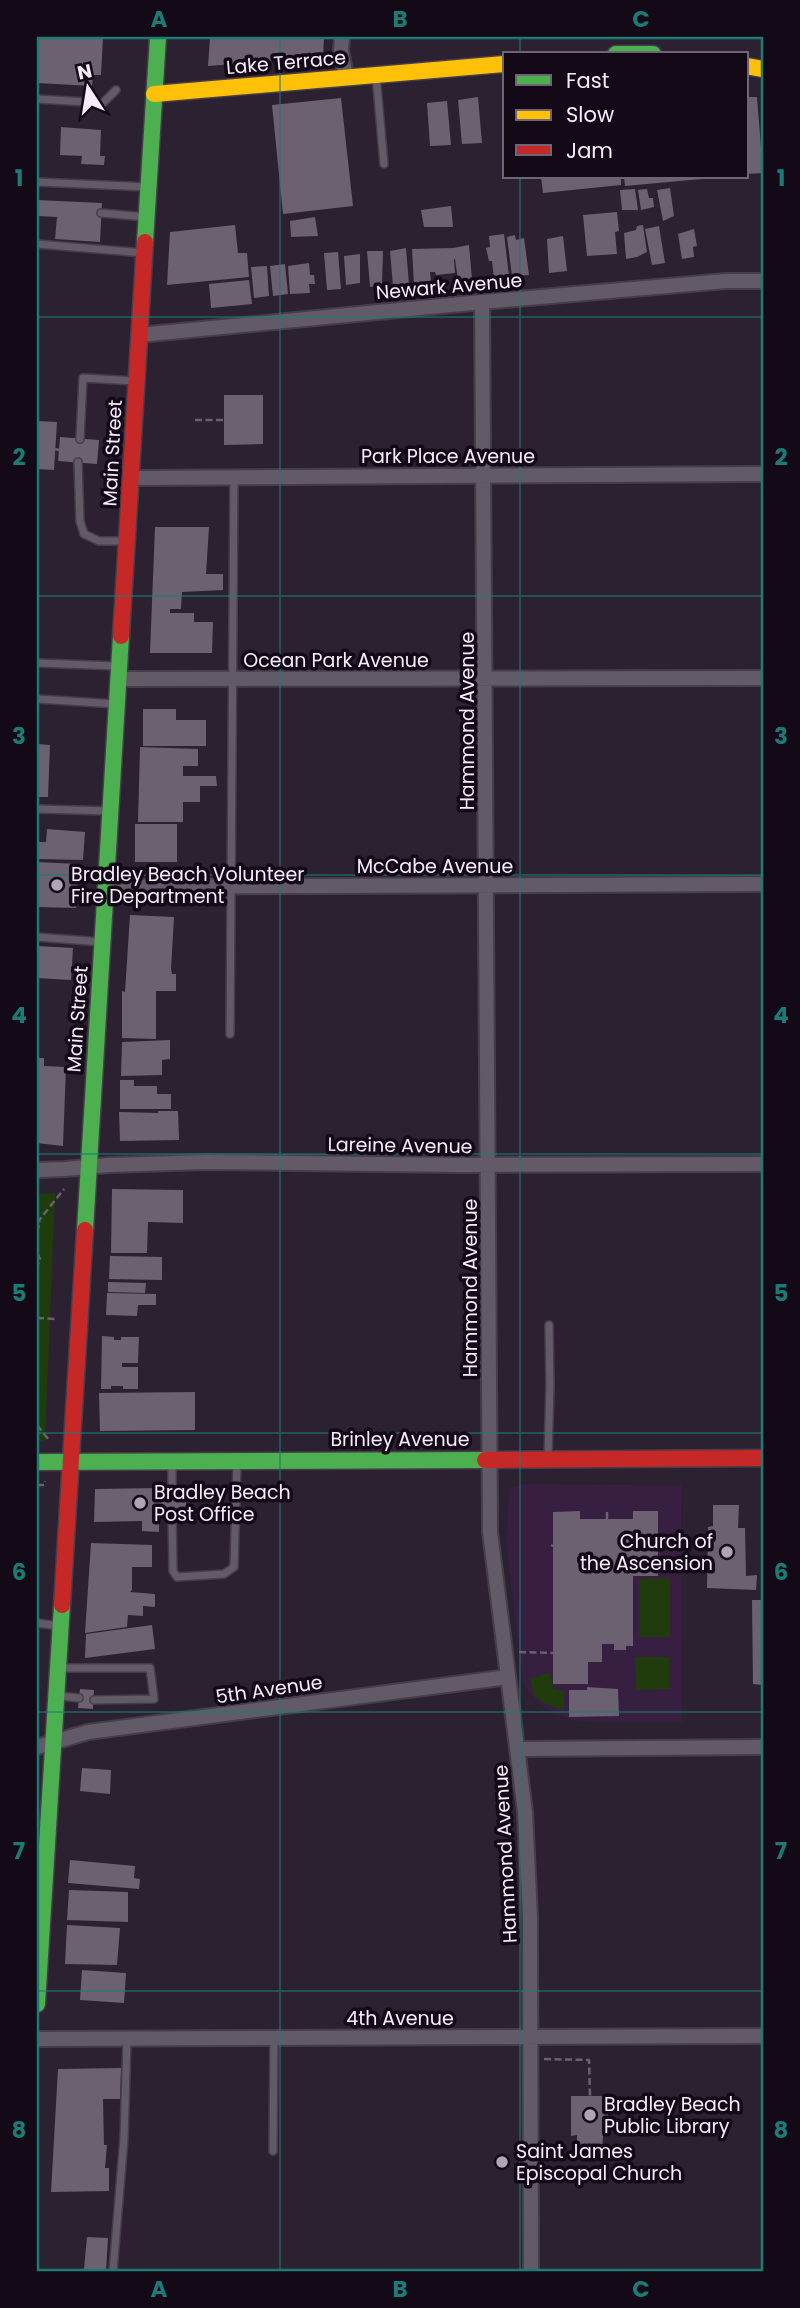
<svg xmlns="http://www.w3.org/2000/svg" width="800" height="2308" font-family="Poppins,sans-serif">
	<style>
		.built { fill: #361f41 }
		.green { fill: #213c0c }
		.building { fill: #6b6170 }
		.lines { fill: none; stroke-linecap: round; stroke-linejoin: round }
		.lane-casing { stroke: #453d49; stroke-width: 10 }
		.street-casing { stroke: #453d49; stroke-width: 18 }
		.fast-casing { stroke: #453d49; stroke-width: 19 }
		.slow-casing { stroke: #453d49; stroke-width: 19 }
		.jam-casing { stroke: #453d49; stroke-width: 19 }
		.path { stroke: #69616d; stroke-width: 2.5; stroke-dasharray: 7 3.5; stroke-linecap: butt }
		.lane { stroke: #635a67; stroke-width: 7 }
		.street { stroke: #635a67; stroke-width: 14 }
		.fast { stroke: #4caf50; stroke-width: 16 }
		.slow { stroke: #ffc107; stroke-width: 16 }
		.jam { stroke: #c62828; stroke-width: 16 }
		.grid { fill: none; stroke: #1b7c75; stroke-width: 2; stroke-opacity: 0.55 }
		.poi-dot { fill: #b0a5b6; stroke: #130917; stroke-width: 2.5 }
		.labels { text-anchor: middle; stroke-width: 7; stroke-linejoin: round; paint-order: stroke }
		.street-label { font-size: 19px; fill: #f7ecfd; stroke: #130917 }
		.poi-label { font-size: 19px; fill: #f7ecfd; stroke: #130917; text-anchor: start }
		.neatline { fill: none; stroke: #1b7c75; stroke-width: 2.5 }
		.grid-label { font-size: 23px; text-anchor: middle; font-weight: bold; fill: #1b7c75 }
	</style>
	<rect width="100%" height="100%" fill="#2c2131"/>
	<path class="built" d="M524,1484l157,1 1,237h-92l-17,-2 -24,-9 -15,-12 -11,-16 -17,-140 3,-50 3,-5z"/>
	<path class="green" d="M55,1193l-10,248h-8v-247z
		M670,1578v59h-31v-58z
		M635,1657h34l1,32 -34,1z
		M549,1672l5,17 10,2v19l-14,-4 -15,-9 -5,-18z"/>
	<path class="building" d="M37,37h66l-2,38h-8l-1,11 -55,-3z
		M210,37h114l-1,20 -115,9z
		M478,97l4,46 -20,1 -4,-44z
		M746,97h11l6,76 -17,1z
		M341,98l12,108 -70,8 -11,-109z
		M447,101l4,44 -21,1 -3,-43z
		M61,127l40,3 -1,26h5l-1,9 -23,-1 1,-8 -22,-1z
		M541,177h80v8l-78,8z
		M624,177h78v2l-77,7z
		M670,188l4,28 -11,5 -6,-31z
		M635,189l3,21h-16l-2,-20z
		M647,189l2,9h4l1,9 -13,3 -3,-20z
		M37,200l65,3 -2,39 -45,-3 2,-22 -20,-1z
		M451,206l2,21h-29l-3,-17z
		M617,212l2,19 -4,1 2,22 -30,2 -4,-41z
		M315,217l3,19 -27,1 -1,-16z
		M235,225l3,28h9l2,24 -82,8 3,-53z
		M643,225l4,27 -10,5 -11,2 -2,-26 12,-3 1,-4z
		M659,226l6,37 -13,2 -7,-36z
		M694,229l3,17 -4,1 1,10 -12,2 -4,-25z
		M504,234l5,42 -15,2 -2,-17h-3l-3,-13 4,-1 -1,-11z
		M515,235l1,5 8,-2 5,37 -17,1 -5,-39z
		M563,236l4,35 -18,2 -2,-34z
		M469,245l3,34 -14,1 -3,-21h-1l1,14 -19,2 -1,-3h-5l1,10 -17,2 -2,-35 41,-1z
		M406,248l3,36 -16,2 -3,-35z
		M367,251h16l-1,34 -12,2z
		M338,252l3,37 -14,1 -3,-37z
		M360,254v29l-14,2 -2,-29z
		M309,263l1,12h4l1,9h-6l1,9 -20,1 -2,-28z
		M285,264l3,30 -15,2 -3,-30z
		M267,266l2,30 -15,2 -3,-31z
		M249,280l3,24 -41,4 -2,-24z
		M224,395h39v49l-39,1z
		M37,421l20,1 -3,48 -17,-1z
		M60,437l39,3 -2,24 -39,-3z
		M155,527h54l-3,47h17v16l-41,2 -1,17h-11v4h24v9h19l-1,31h-62z
		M143,709h33v11h30v26h-63z
		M37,744l13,1 -2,52h-11z
		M140,747l58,2v17h-15v10h33l1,10h-17v16h-17v20h-45z
		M135,824h42v38h-42z
		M47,829l38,3 -2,28 -46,-1v-17h9z
		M37,862l42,2 -3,44 -39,-1z
		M130,915l44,2 -3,52 1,5h4v17h-20v48l-34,-1v-47l3,1z
		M37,946l36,2 -2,32 -34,-2z
		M170,1040v19l-8,1v15l-41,1 1,-34z
		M37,1058h7v8l22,1 -3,79 -26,-3z
		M120,1080h14v6h23v8h14v15h-51z
		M158,1111h20l1,29 -59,1 -1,-29 39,1z
		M112,1189l71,1v33l-35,-1 -1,31h-36z
		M110,1256l52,1v23l-53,-1z
		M108,1282l38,1 -1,10 -37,-1z
		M107,1293l49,1v11h-18l-1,11 -31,-1z
		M102,1336l12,1v3h7v-3h18l-1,26h-16v4h16v22h-15v-3h-12v3h-10z
		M195,1392v38l-95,1 -1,-38z
		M158,1488v4h28v21l-27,2v17l-17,-1v-10l-48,1 1,-33z
		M713,1505h26l-1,23h7l1,48 11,-1 -1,15 -49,-2 1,-61 5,-1z
		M580,1511v8h53v-8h25v65h-25v70h-7v4h-12v-6h-12v18h-14v22h-35v-172z
		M91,1543l61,2v22h-20v23l-2,2 25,2v13l-12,-1v10l-15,-1 -1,12 -42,6z
		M752,1600h11v85l-10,-1z
		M152,1625l3,24 -70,9 1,-24z
		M587,1687l31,2 1,27 -50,1v-27h18z
		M80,1689l14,1 -1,19 -15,-1z
		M82,1768l29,2 -1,24 -30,-3z
		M70,1860l65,6 -1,12 6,1 -1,10 -71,-6z
		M69,1890l59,2v30l-61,-2z
		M67,1925l53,3 -3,37 -52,-1z
		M82,1970l44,3 -2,30 -44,-3z
		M121,2068l-1,31h-17l1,46h3l-2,23h4v23l-58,1 7,-123z
		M571,2096h37v39h-5l-1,18 -25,1v-19l-6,1z
		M87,2237l21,1 -2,33 -22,-2z"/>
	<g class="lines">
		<g class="lane-casing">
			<path id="lane" d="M376,75l8,89
				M37,99l66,4 13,-13
				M37,182l111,5
				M101,213l45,4
				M37,244l107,9
				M80,439l3,-61 53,3
				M78,462l2,59 4,13 15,7h25
				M37,663l80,3
				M37,699l79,5
				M37,809l73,2
				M37,937l65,5
				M230,1034l4,-557
				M548,1457l2,-72 -1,-60
				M172,1465v27
				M172,1514l1,57 4,6 47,-3 10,-7 3,-105
				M37,1623l22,3
				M58,1668h92l4,31 -60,1
				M59,1696l20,2
				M273,2151l1,-113
				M113,2271l11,-133 3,-99"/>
		</g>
		<g class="street-casing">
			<path id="street" d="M342,37l-1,13 5,27
				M482,302l8,1230 35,280 5,105 1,354
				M139,335l343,-33 244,-21h37
				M132,478l631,-4
				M119,679l644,-1
				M106,887l657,-3
				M37,1170l28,-1 44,-4 97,-3 255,3 302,-1
				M37,1747l51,-15 420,-55
				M518,1749l245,-2
				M37,2039l726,-3"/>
		</g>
		<g class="fast-casing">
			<path id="fast" d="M616,54h37
				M145,242l13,-205
				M85,1230l36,-594
				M37,1462l448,-2
				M37,2004l25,-399"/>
		</g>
		<g class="slow-casing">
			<path id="slow" d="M746,66l17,3
				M154,94l350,-30"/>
		</g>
		<g class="jam-casing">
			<path id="jam" d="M121,636l24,-394
				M485,1460l278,-2
				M62,1605l23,-375"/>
		</g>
		<path class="path" d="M195,420h29
			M55,449l4,1
			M37,1223l27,-34
			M37,1232l3,-11
			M37,1253l3,6 -3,8
			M37,1318l19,1
			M37,1425l12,15
			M37,1485h7l1,-4
			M607,1519v-10
			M551,1545l2,1
			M658,1545l7,1
			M519,1652l34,1
			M544,2059l45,1 1,36"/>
		<use href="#lane" class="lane"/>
		<use href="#street" class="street"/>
		<use href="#fast" class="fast"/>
		<use href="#slow" class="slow"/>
		<use href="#jam" class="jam"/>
	</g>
	<path class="grid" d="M280,37v2234M520,37v17M520,177v2094M37,317h726M37,596h726M37,875h726M37,1154h726M37,1433h726M37,1712h726M37,1991h726"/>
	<g class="poi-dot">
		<circle cx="57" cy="885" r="7"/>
		<circle cx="140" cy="1503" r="7"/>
		<circle cx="727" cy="1552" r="7"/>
		<circle cx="590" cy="2115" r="7"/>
		<circle cx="502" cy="2162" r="7"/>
	</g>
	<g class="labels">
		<g class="street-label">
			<text transform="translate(286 62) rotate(-5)" y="7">Lake Terrace</text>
			<text transform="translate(449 286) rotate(-5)" y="7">Newark Avenue</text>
			<text transform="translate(112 453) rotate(-87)" y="7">Main Street</text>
			<text x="448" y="463">Park Place Avenue</text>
			<text x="336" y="667">Ocean Park Avenue</text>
			<text transform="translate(467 721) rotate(-90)" y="7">Hammond Avenue</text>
			<text x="435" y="873">McCabe Avenue</text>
			<text transform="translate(77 1019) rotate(-86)" y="7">Main Street</text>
			<text transform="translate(400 1145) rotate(1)" y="7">Lareine Avenue</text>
			<text transform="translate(470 1288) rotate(-90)" y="7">Hammond Avenue</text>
			<text x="400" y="1446">Brinley Avenue</text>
			<text transform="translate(269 1689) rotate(-8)" y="7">5th Avenue</text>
			<text transform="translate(505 1854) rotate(-93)" y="7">Hammond Avenue</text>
			<text x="400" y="2025">4th Avenue</text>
		</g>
		<g class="poi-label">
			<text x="71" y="881">Bradley Beach Volunteer<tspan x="71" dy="22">Fire Department</tspan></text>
			<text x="154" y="1499">Bradley Beach<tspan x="154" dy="22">Post Office</tspan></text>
			<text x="713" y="1548" text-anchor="end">Church of<tspan x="713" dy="22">the Ascension</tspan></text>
			<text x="604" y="2111">Bradley Beach<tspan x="604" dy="22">Public Library</tspan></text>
			<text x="516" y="2158">Saint James<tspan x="516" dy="22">Episcopal Church</tspan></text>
		</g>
	</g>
	<rect width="800" height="2308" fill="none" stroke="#130917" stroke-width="77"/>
	<rect x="503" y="52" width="245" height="126" fill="#130917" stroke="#6e6473" stroke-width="2"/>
	<rect x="516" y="75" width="35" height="10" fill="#4caf50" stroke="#6e6473" stroke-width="2"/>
	<text x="566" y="88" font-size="21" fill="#f7ecfd">Fast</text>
	<rect x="516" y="110" width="35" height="10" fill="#ffc107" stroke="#6e6473" stroke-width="2"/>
	<text x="566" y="122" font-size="21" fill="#f7ecfd">Slow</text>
	<rect x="516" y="145" width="35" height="10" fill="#c62828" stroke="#6e6473" stroke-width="2"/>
	<text x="566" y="158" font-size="21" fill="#f7ecfd">Jam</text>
	<g transform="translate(88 88) rotate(348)" stroke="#130917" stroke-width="5" paint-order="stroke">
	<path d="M0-5L12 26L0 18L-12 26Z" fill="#f7ecfd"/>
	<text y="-10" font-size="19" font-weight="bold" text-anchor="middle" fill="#f7ecfd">N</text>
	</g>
	<rect x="38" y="38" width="724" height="2232" class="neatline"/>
	<g class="grid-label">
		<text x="159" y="27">A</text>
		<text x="400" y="27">B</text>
		<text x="641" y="27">C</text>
		<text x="19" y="186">1</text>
		<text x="781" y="186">1</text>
		<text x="19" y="465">2</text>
		<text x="781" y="465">2</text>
		<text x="19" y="744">3</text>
		<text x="781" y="744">3</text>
		<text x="19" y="1023">4</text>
		<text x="781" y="1023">4</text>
		<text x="19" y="1301">5</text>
		<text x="781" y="1301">5</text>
		<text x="19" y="1580">6</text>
		<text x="781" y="1580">6</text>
		<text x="19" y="1859">7</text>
		<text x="781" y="1859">7</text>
		<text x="19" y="2138">8</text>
		<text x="781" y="2138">8</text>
		<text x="159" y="2297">A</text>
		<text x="400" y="2297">B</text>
		<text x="641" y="2297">C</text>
	</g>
</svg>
